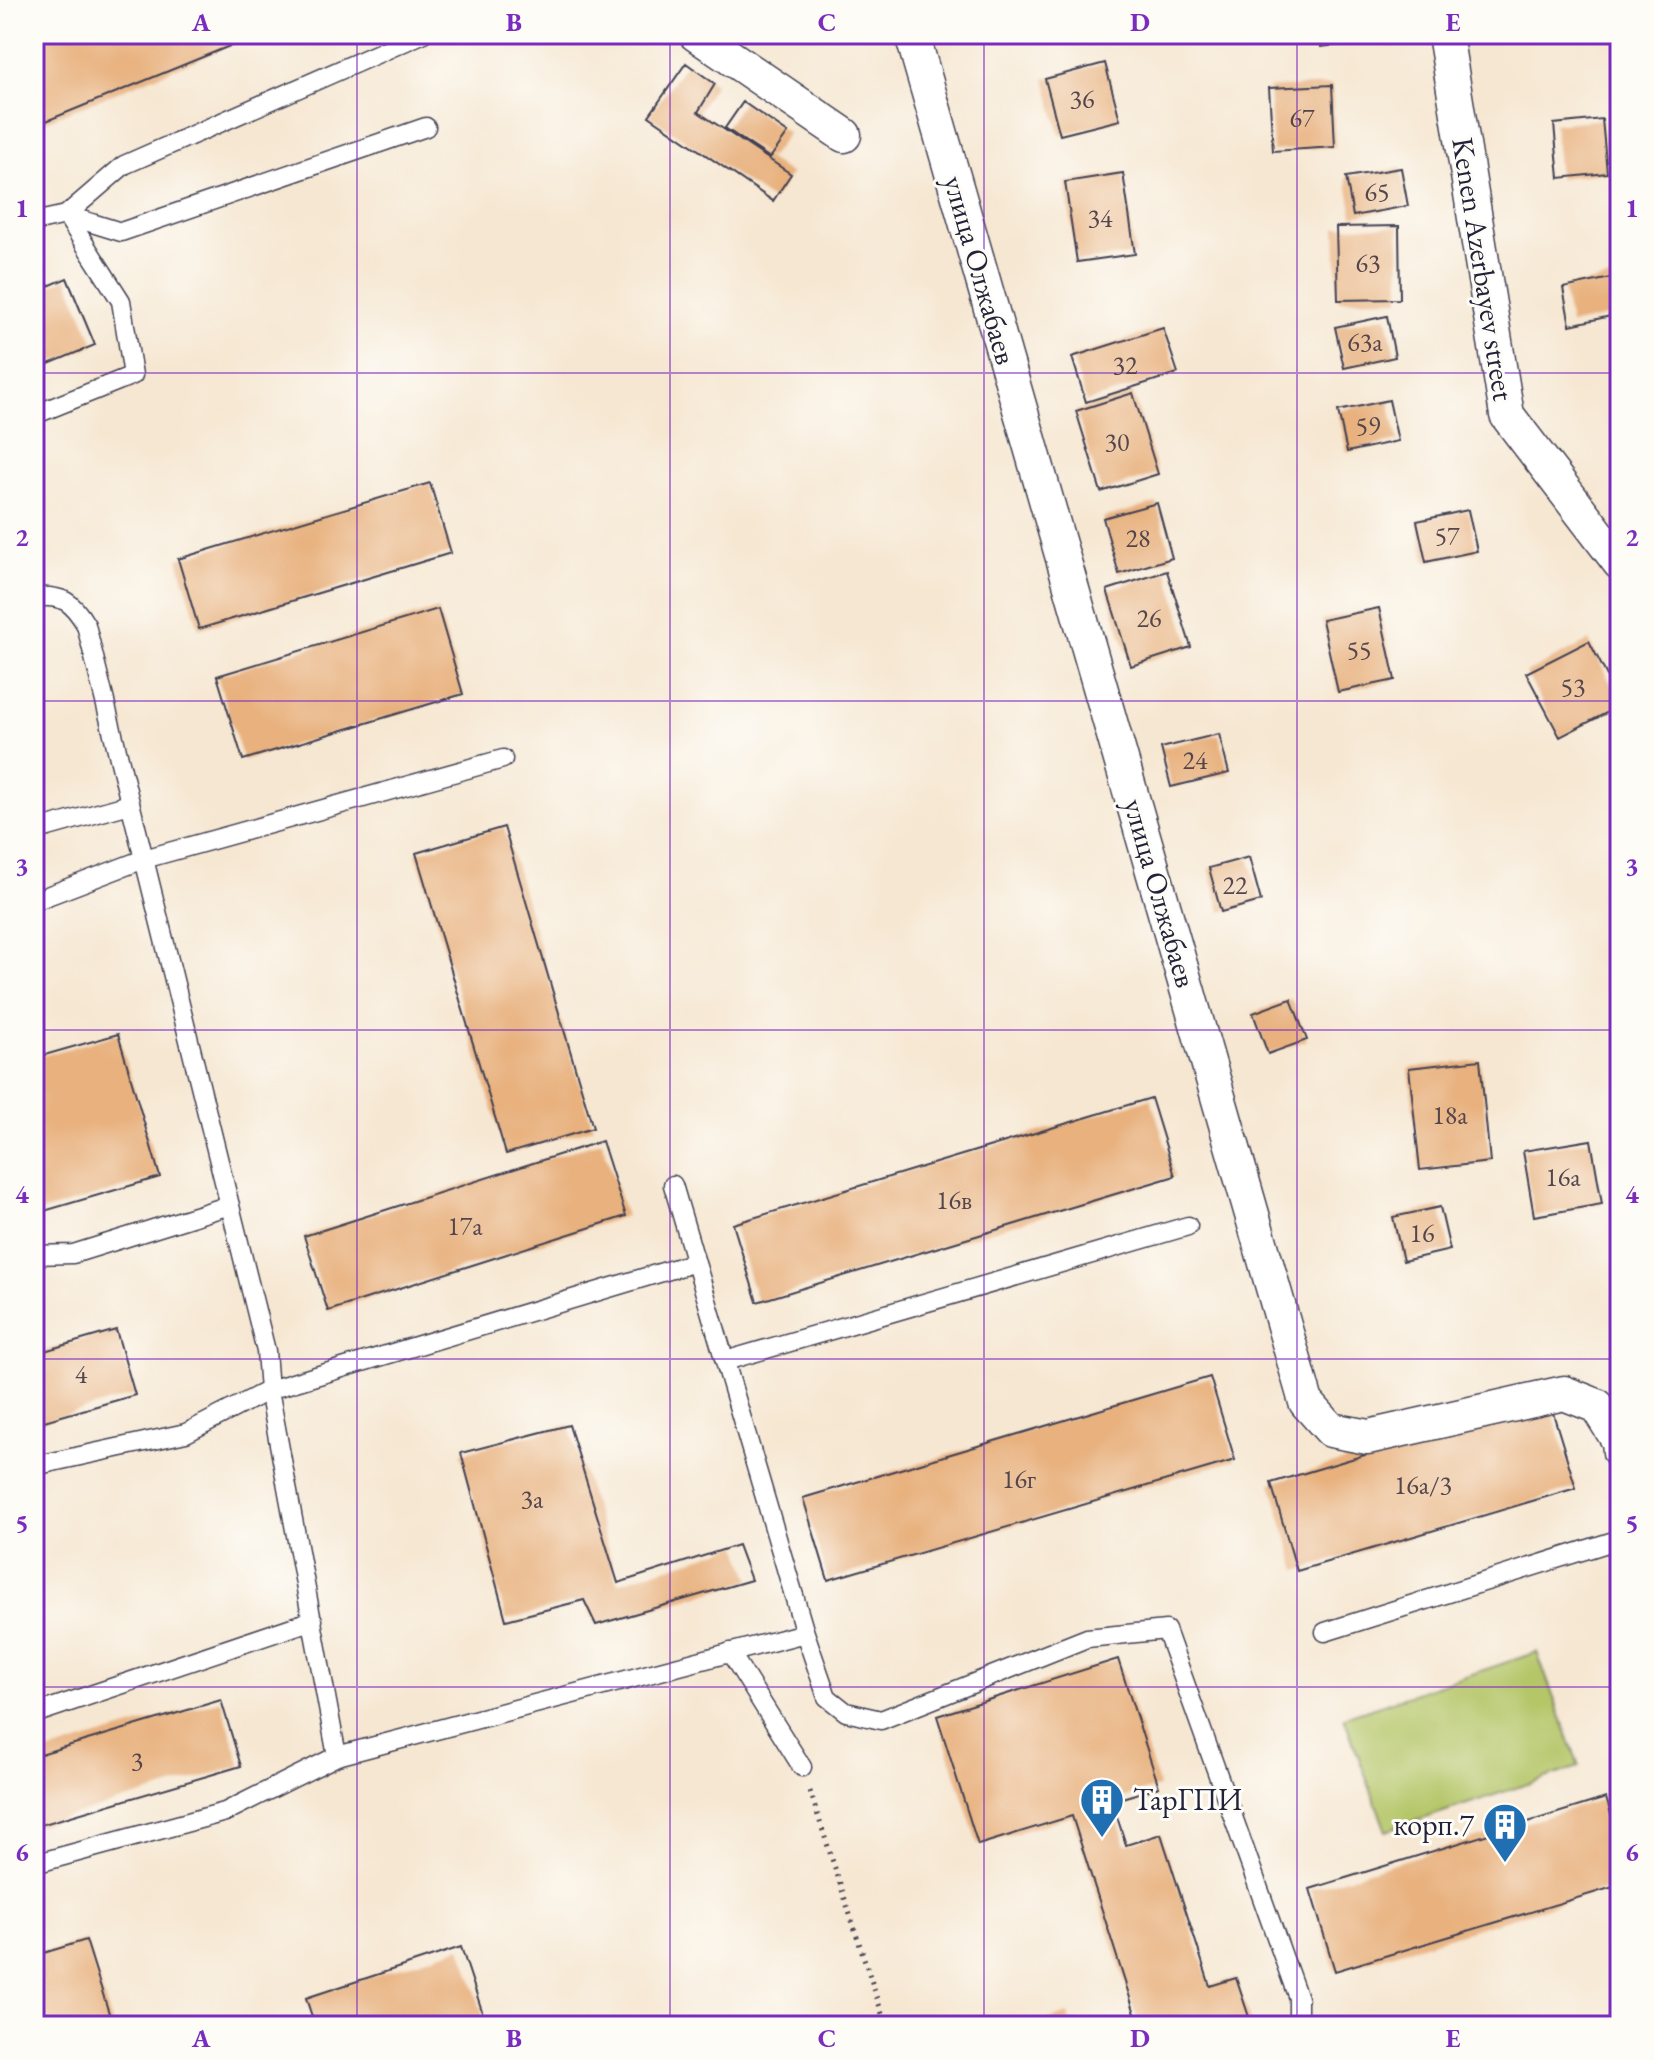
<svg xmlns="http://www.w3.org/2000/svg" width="1654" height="2060" font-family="'EB Garamond',serif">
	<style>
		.green { fill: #b5c669; stroke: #6c7452; stroke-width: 2 }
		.building { fill: #e8b17e }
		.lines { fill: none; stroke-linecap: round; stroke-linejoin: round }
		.service-casing { stroke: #424052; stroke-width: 21 }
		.minor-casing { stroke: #424052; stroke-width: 37 }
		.path { stroke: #424052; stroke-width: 5; stroke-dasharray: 2 6; stroke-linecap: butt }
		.service { stroke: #fff; stroke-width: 18 }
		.minor { stroke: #fff; stroke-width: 34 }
		.grid { fill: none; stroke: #7b2cbf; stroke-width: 2; stroke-opacity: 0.55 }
		.labels { text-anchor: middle; stroke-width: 6; stroke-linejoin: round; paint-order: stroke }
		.number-label { font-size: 26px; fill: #54464c }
		.street-label { font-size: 30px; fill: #22223b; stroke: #fdfcf7 }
		.poi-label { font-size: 30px; fill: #22223b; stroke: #fdfcf7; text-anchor: start }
		.neatline { fill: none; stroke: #7b2cbf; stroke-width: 3 }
		.grid-label { font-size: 26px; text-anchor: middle; font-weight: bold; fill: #7b2cbf }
	</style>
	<rect width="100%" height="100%" fill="#fdfcf7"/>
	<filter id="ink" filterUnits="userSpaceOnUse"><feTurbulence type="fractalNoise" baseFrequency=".0125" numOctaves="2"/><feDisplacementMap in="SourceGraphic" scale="16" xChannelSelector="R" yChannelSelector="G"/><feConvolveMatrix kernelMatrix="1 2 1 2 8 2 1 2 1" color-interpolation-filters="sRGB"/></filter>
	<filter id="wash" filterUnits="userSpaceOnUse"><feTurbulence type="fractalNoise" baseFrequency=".006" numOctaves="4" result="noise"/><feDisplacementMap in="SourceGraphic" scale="32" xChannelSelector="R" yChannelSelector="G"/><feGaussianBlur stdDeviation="1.8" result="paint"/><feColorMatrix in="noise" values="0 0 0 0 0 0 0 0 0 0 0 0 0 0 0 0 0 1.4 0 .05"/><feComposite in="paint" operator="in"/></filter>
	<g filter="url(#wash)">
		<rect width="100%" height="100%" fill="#f6e7d2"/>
		<path class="green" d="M1537,1652l42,115 -193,64 -42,-114z"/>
		<g id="blocks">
			<path class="building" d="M60,34h199l-225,92v-81z
				M1320,34h52l1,7 -52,6z
				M686,63l29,21 -17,28 93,62 -18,27 -124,-85z
				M1105,63l15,57 -60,15 -15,-56z
				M1332,85l3,62 -62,4 -4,-63z
				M743,102l45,31 -18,25 -45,-30z
				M1602,119l5,54 -48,5 -5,-54z
				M1401,168l7,38 -55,10 -7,-39z
				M1123,173l12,81 -58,8 -12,-80z
				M1399,226l1,73 -62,1 -2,-73z
				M1620,276v38l-50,11 -7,-37z
				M67,278l28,67 -61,25v-78z
				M1387,316l8,41 -51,11 -9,-41z
				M1163,328l15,45 -92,29 -14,-45z
				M1133,393l25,81 -57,18 -25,-81z
				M1389,400l9,41 -51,11 -9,-41z
				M430,483l21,70 -252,76 -21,-70z
				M1157,503l15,55 -53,16 -16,-56z
				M1468,510l9,41 -51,11 -9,-41z
				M1167,571l24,76 -60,19 -24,-76z
				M1379,608l16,72 -57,12 -16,-72z
				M438,609l25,85 -220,66 -26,-84z
				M1589,641l31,60v5l-60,31 -34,-64z
				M1219,734l10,39 -58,14 -10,-39z
				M504,827l89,301 -87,26 -90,-301z
				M1249,857l12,44 -40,11 -12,-44z
				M1291,999l16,41 -39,14 -15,-41z
				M118,1034l42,143 -126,37v-156z
				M1480,1060l10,102 -70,8 -11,-102z
				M1151,1098l24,78 -418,126 -24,-78z
				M1591,1140l11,64 -68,12 -11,-65z
				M602,1141l24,75 -298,95 -24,-75z
				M1440,1207l10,43 -47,11 -10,-44z
				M116,1330l19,65 -101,29v-70z
				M1210,1377l25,83 -407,120 -25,-82z
				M1549,1400l27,88 -279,83 -26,-88z
				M569,1425l49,158 120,-38 13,35 -155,45 -12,-25 -78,20 -45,-167z
				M1118,1659l41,128 -47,14 14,44 35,-11 49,152 26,-8 16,48h-113l-67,-210 -94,29 -41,-129z
				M221,1700l20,66 -207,61v-71z
				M1606,1798l14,45v42l-285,86 -25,-82z
				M86,1940l27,86h-79v-70z
				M461,1947l26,79h-172l-9,-28z
				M1068,2014l3,12h-39v-1z"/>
		</g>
	</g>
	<g filter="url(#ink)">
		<use href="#blocks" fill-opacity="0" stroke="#424052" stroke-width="2"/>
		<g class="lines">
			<g class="service-casing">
				<path id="service" d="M34,222l32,-7 55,17 305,-105
					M34,415l99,-40 -12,-74 -55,-86 58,-50 298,-131
					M34,597c29,-2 38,4 52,28l180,726 3,39 68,366
					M34,831l96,-27
					M34,901l110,-42 359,-100
					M34,1255l39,-1 157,-49
					M725,1361l463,-135
					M34,1466l152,-33 83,-43 427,-128
					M1325,1632l295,-93
					M805,1633l22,64 19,15 35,8 206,-82 79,-8 132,368v28
					M730,1652l72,115
					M34,1714l279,-94
					M34,1864l191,-52 112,-56 468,-123 -132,-448"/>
			</g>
			<g class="minor-casing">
				<path id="minor" d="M696,34l148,101
					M912,34l394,1368 25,28 37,7 196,-44 33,13 22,35 1,11
					M1445,34l62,381 113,148"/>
			</g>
			<path class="path" d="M810,1791l76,235"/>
			<use href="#service" class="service"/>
			<use href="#minor" class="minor"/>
		</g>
	</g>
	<path class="grid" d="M357,34v1992M670,34v1992M984,34v1992M1297,34v1992M34,373h1586M34,701h1586M34,1030h1586M34,1359h1586M34,1687h1586"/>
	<defs>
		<g id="building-pin" transform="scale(2.3)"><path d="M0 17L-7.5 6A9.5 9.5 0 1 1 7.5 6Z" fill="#1f6fb2" stroke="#fdfcf7"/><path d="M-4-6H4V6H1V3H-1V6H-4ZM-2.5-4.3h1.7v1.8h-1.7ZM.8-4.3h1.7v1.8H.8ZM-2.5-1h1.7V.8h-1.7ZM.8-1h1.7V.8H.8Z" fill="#fff"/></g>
	</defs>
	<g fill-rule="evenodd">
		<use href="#building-pin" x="1102" y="1800"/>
		<use href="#building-pin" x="1505" y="1825"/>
	</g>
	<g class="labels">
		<g class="number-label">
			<text x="1082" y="108">36</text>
			<text x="1302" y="127">67</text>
			<text x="1377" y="201">65</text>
			<text x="1100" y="227">34</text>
			<text x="1368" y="272">63</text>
			<text x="1365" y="351">63а</text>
			<text x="1125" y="374">32</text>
			<text x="1368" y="435">59</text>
			<text x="1117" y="451">30</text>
			<text x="1447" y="545">57</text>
			<text x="1138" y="547">28</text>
			<text x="1149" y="627">26</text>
			<text x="1359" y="659">55</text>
			<text x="1573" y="696">53</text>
			<text x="1195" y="769">24</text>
			<text x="1235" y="894">22</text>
			<text x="1450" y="1124">18а</text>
			<text x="1563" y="1186">16а</text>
			<text x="954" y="1209">16в</text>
			<text x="465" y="1235">17а</text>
			<text x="1422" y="1242">16</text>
			<text x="81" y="1383">4</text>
			<text x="1019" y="1488">16г</text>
			<text x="1423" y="1494">16а/3</text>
			<text x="532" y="1508">3а</text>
			<text x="137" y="1770">3</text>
		</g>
		<g class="street-label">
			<text transform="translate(1483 269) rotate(81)" y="10">Kenen Azerbayev street</text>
			<text transform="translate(980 270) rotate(74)" y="10">улица Олжабаев</text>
			<text transform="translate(1160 893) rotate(74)" y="10">улица Олжабаев</text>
		</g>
		<g class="poi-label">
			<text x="1133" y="1810">ТарГПИ</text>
			<text x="1474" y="1835" text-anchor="end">корп.7</text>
		</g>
	</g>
	<rect width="1654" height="2060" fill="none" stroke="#fdfcf7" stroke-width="88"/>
	<rect x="44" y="44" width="1566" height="1972" class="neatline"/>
	<g class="grid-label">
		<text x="201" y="31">A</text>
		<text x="514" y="31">B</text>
		<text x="827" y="31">C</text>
		<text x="1140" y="31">D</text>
		<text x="1453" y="31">E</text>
		<text x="22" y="217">1</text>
		<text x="1632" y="217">1</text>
		<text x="22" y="546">2</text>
		<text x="1632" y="546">2</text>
		<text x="22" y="875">3</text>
		<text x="1632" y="875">3</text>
		<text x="22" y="1203">4</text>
		<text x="1632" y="1203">4</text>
		<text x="22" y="1532">5</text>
		<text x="1632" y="1532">5</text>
		<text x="22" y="1861">6</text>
		<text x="1632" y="1861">6</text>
		<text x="201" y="2047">A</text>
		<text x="514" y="2047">B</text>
		<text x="827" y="2047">C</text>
		<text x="1140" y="2047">D</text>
		<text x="1453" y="2047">E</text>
	</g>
</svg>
